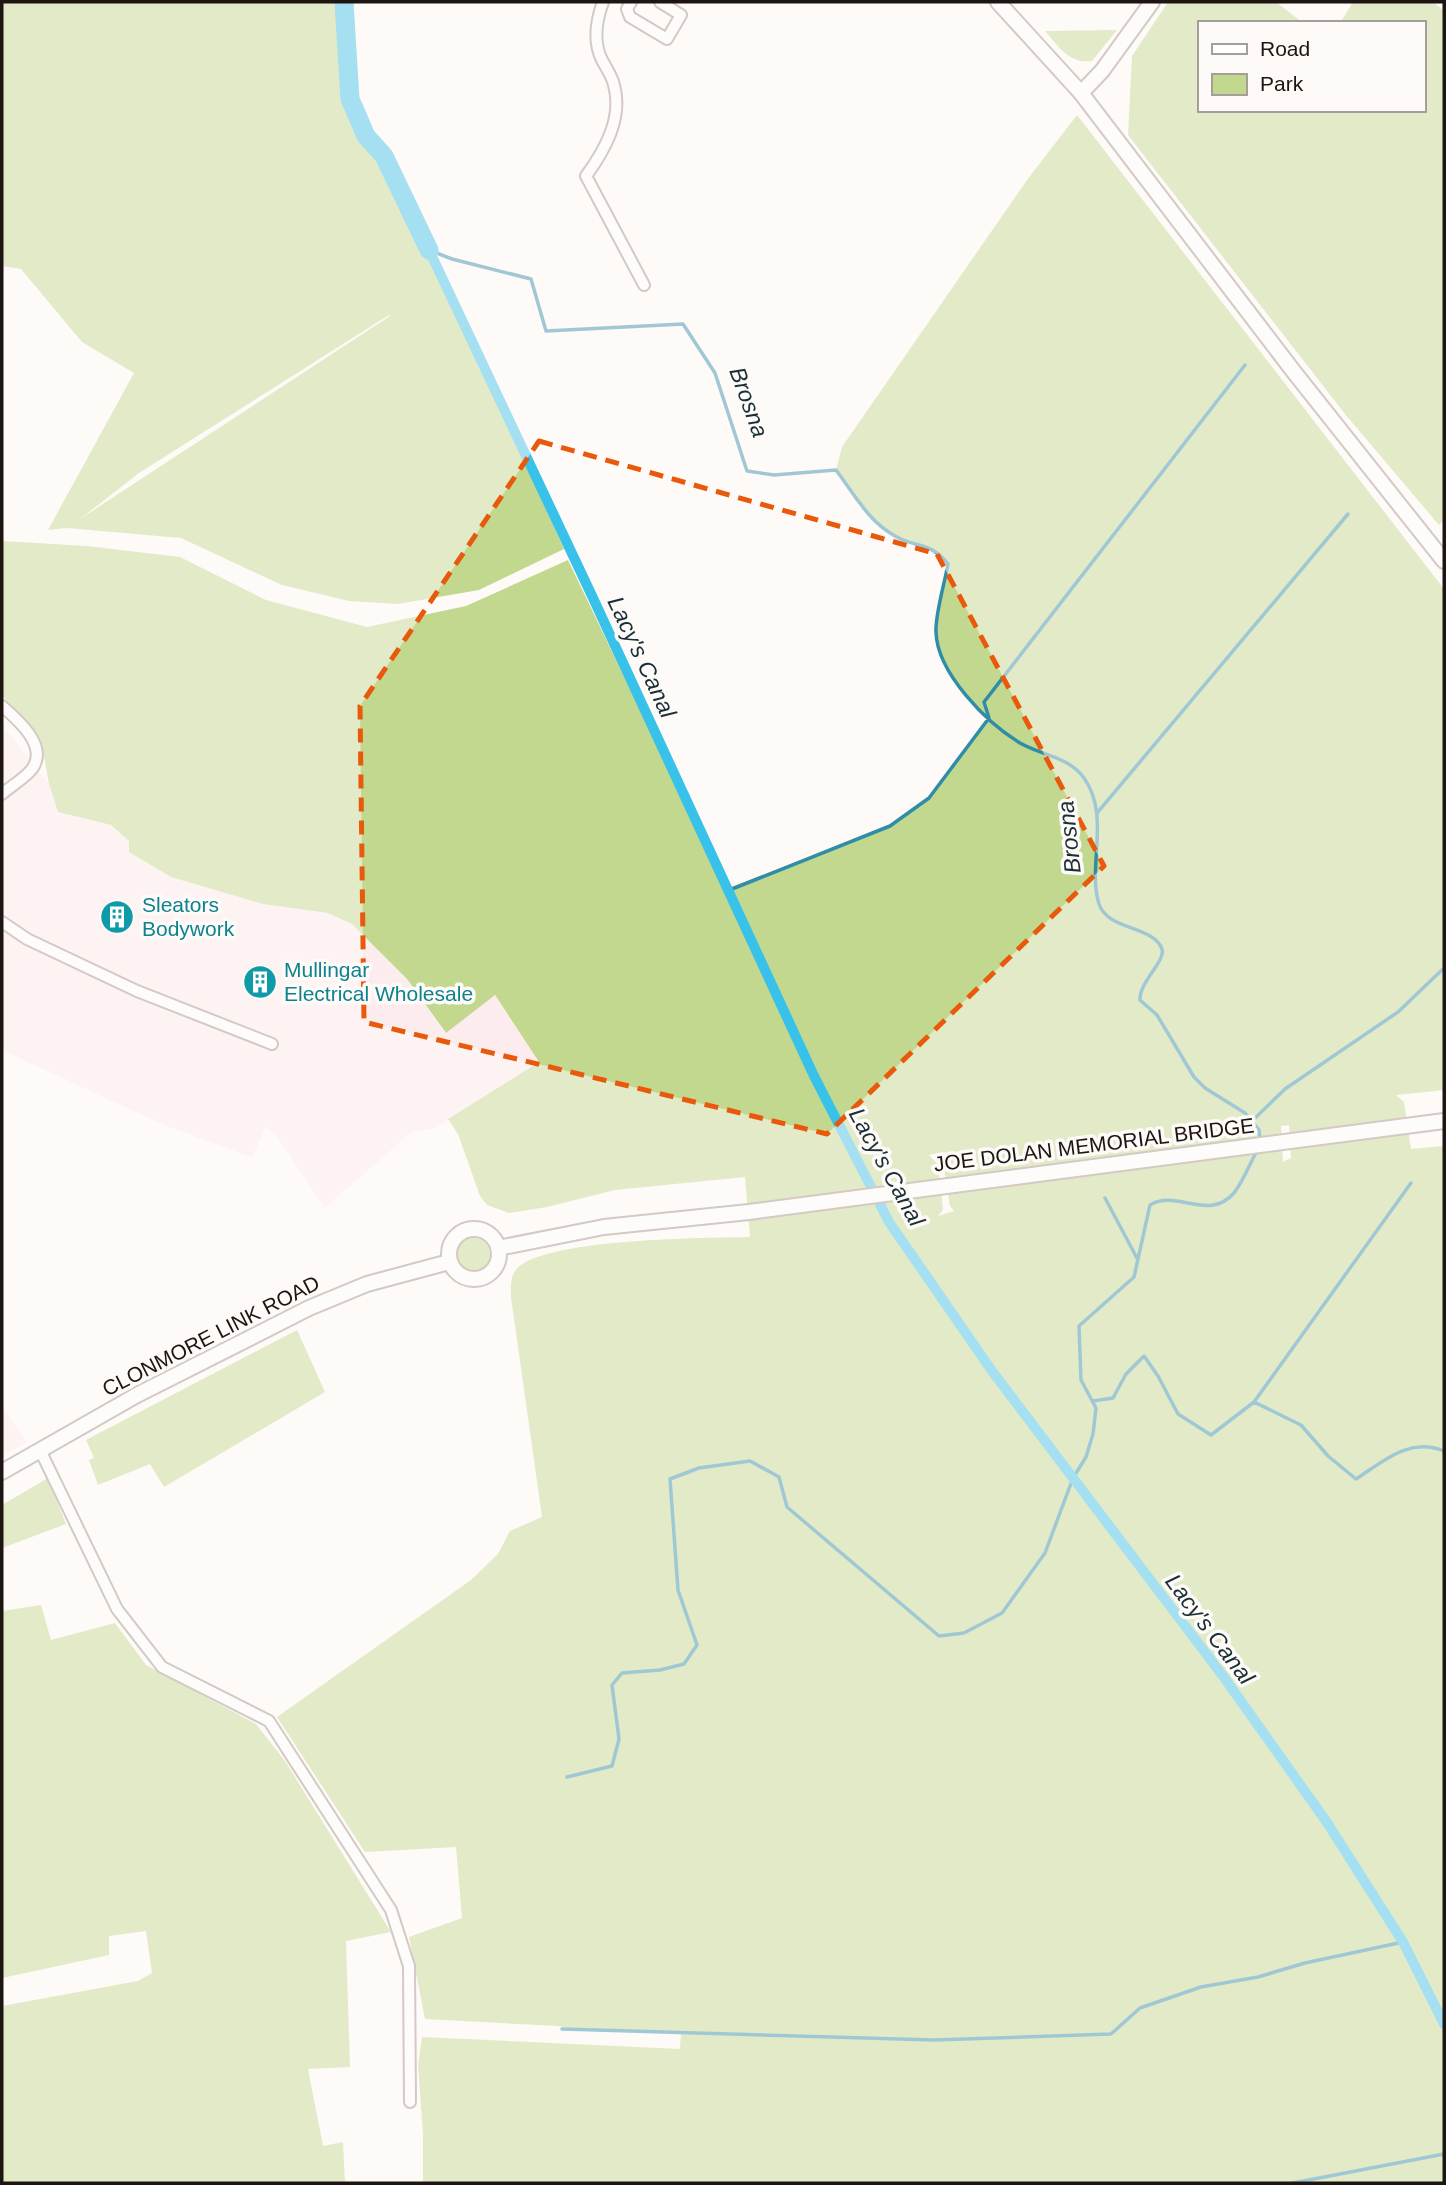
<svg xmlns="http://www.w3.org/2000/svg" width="1446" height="2185" font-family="Helvetica,sans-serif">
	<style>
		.industrial { fill: #fdecee }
		.green { fill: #c3d88f; fill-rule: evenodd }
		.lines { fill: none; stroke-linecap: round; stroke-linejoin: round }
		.stream { stroke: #308da8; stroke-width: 3.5 }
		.canal { stroke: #38c1e9; stroke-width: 10 }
		.river { stroke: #38c1e9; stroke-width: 19 }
		.street-casing { stroke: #a28e85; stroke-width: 14 }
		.secondary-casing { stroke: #a28e85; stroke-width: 18 }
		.street { stroke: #fff; stroke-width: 10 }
		.secondary { stroke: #fff; stroke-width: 14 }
		.marked { fill: none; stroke: #e8590c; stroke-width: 5; stroke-dasharray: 14 9; stroke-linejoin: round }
		.labels { text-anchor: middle; stroke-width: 7; stroke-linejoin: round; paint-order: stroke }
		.culture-label { font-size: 21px; fill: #0d838f; stroke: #fefaf8; text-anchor: start }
		.street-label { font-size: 21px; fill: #1c1512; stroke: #fefaf8 }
		.water-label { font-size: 23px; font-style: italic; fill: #192f36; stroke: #fefaf8 }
	</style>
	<rect width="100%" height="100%" fill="#fefaf8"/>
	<path class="industrial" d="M2,724l47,60 9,28 53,13 60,52 92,27 65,9 22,8 57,58 38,54 49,-39 45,68 -104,66 -22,3 -88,77 -49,-73 -10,-8 -14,30 -86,-31 -164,-76z
		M2,1407l25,35 -25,14z"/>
	<path class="green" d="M2,2h342l6,97 16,37 18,20 45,94 135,299 -85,41 -81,14 -49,-3 -67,-16 -101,-47 -114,-10 -19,2 86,-157 -52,-31 -61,-73 -19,-3zM389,315l1,1 -310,203 59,-46z
		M1168,2h108l27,21h-104v87h224v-87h-83l13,-21h80l11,9v509l-5,5 -94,-111 -217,-279 4,-79z
		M1117,30l-25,31c-23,3 -33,-14 -47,-30z
		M1077,115l367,474v501l-48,5 8,7 7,47 33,-3v878l-18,-34 18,42v151h-1021v-49l-5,-69 4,-28 258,12 1,-17 -104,-3 -20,-3 -132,-7 -16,-82 53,-19 -6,-71 -91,5 -88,-135 194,-137 27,-26 12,-23 32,-14 -31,-220c0,-9 -1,-18 4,-26 22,-33 194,-33 235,-34l-5,-60 -130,13 -68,17 -38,6 -22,-8 -7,-9 -22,-62 -10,-15 91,-57 -44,-67 -49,38 -39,-54 -55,-55 -24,-11 -65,-9 -92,-27 -42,-25v-11l-18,-16 -53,-13 -9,-28 -7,-38 -11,-21 -29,-29v-155l85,5 93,11 86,43 101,27 99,-21 102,-46 158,329 164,-63 39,-28 59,-80c-23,-21 -54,-55 -52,-89 1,-21 8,-44 12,-66 -18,-22 -44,-20 -67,-36 -16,-11 -33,-41 -45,-57l6,-23 185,-267zM1289,1125l2,33 -8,4 -2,-36zM947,1152l-4,11 7,43 4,5 -16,5 5,-6 -5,-46 -9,-9z
		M456 1255a17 17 0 1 1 34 0a17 17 0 1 1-34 0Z
		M297,1330l28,62 -161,95 -14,-23 -52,21 -9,-25 5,-2 -8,-18z
		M48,1478l18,46 -64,24v-43z
		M41,1605l10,35 64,-17 31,42 110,59 29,37 106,171 -45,9 4,126 -42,2 15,77 20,-4 2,41h-343v-177l136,-25 14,-8 -6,-42 -37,5v19l-107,23v-367z"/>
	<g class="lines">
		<path class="stream" d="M429,250l23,9 79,20 15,52 137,-7 32,49 32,98 27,4 62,-5c18,24 33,52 59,66 21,12 36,6 53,28 -3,18 -13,50 -12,68 1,41 51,91 84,111 23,13 49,14 64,35 27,38 3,88 15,126 8,26 55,22 63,45 4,12 -23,33 -22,51l17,15 37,62 11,11 40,25 14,17 1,11
			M1097,813l251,-299
			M727,891l163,-65 39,-28 60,-80 -5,-16 261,-337
			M1252,1121l33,-32 113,-77 46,-44
			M1105,1198l33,62
			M1093,1401l20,-3 13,-24 18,-18 14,20 20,38 33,21 43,-33 47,23 27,31 28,23c28,-18 53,-42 88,-28
			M1254,1402l157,-219
			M567,1777l45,-11 7,-27 -7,-54 10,-12 38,-3 24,-6 13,-19 -19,-55 -8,-111 29,-11 51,-7 29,16 8,30 152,129 25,-3 38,-20 43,-60 28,-75 13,-21 7,-23 3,-26 -15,-28 -2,-54 55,-49 16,-72c27,-16 59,17 84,-12 10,-13 16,-30 24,-44
			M562,2029l372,11 177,-6 29,-26 61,-21 57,-10 47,-14 98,-21
			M1293,2183l151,-29"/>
		<path class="canal" d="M429,250l164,348 221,478 75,146 103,149 231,305 103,145 77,121 41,82"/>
		<path class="river" d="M344,2l6,97 16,37 18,20 45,94"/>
		<g class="street-casing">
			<path id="street" d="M603,2c-7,19 -10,40 -1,58 4,8 10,16 12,25 9,33 -9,65 -28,91l58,109
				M631,2l-4,7 3,8 37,22 14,-24 -21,-13
				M2,706c15,13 47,40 30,63 -8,10 -21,17 -30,25
				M2,922l25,17 110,52 135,53
				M40,1450l77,159 45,58 107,54 122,189 18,56 1,136"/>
		</g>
		<g class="secondary-casing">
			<path id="secondary" d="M998,2l83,91 213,279 150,189
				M1081,93l21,-22 50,-69
				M449 1254a25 25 0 1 1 50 0a25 25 0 1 1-50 0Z
				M498,1248l106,-21 145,-15 695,-91
				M2,1472l135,-77 172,-87 58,-24 82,-22"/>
		</g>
		<use href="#street" class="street"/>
		<use href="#secondary" class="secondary"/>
	</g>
	<path d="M0 0H1446V2185H0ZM539,441l398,113 167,312 -277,268 -463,-112 -4,-316z" fill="#fefaf8" fill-opacity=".55" fill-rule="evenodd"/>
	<path class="marked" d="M539,441l398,113 167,312 -277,268 -463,-112 -4,-316z"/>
	<defs>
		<g id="building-disc" transform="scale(1.75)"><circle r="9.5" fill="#0f9aa8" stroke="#fefaf8"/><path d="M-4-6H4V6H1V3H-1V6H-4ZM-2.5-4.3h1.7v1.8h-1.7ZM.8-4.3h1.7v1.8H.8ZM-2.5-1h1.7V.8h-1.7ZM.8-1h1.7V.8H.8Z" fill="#fff"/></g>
	</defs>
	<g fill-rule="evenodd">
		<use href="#building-disc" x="117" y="917"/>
		<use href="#building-disc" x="260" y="982"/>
	</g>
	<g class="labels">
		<g class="culture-label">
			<text x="142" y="912">Sleators<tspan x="142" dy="24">Bodywork</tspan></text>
			<text x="284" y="977">Mullingar<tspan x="284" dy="24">Electrical Wholesale</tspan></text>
		</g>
		<g class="street-label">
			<text transform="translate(1094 1145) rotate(-7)" y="7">JOE DOLAN MEMORIAL BRIDGE</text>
			<text transform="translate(211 1336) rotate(-27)" y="7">CLONMORE LINK ROAD</text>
		</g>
		<g class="water-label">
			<text transform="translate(749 402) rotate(70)" y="8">Brosna</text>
			<text transform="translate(642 657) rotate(65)" y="8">Lacy's Canal</text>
			<text transform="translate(1069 837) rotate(-96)" y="8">Brosna</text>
			<text transform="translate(887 1167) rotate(61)" y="8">Lacy's Canal</text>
			<text transform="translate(1210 1629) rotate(53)" y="8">Lacy's Canal</text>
		</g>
	</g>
	<rect width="1446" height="2185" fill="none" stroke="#1c1512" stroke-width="7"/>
	<rect x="1198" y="21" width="228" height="91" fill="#fefaf8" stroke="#a49e9c" stroke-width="2"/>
	<rect x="1212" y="44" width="35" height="10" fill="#ffffff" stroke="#a49e9c" stroke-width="2"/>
	<text x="1260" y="56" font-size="21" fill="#1c1512">Road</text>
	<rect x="1212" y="74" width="35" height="21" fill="#c3d88f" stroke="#a49e9c" stroke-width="2"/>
	<text x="1260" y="91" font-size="21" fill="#1c1512">Park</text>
</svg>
